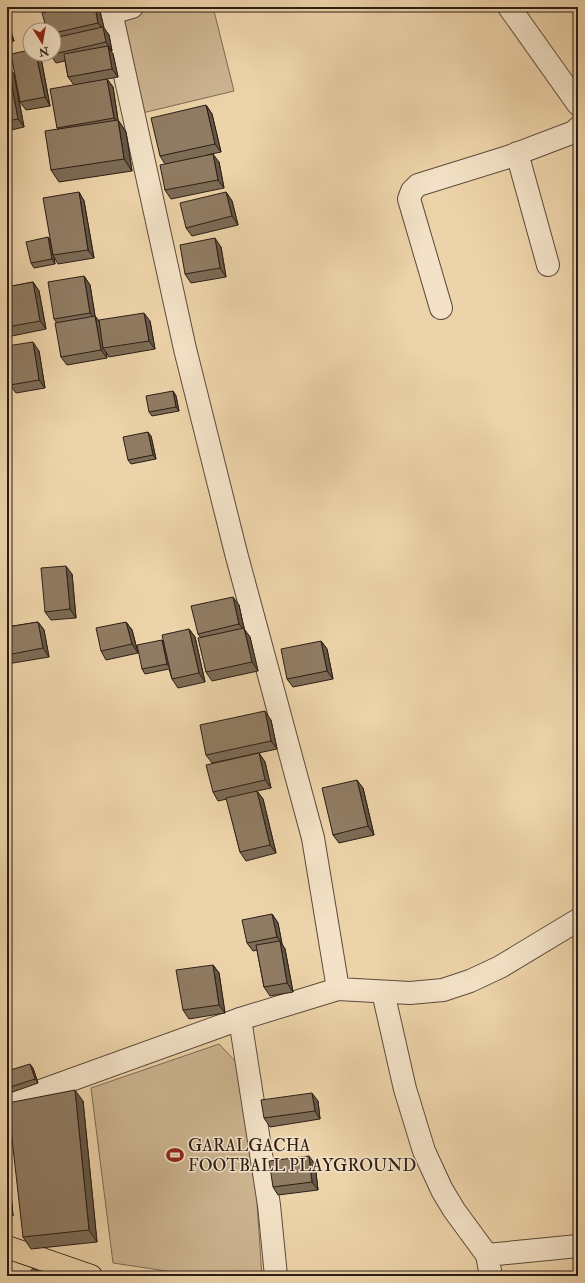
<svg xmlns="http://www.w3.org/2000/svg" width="585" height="1283" font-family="'IM FELL Double Pica',serif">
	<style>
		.green { fill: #ccb490; stroke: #7c6954 }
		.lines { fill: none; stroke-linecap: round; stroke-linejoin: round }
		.minor-casing { stroke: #5c4b3c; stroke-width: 24 }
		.tertiary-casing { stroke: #5c4b3c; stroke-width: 24 }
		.primary-casing { stroke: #2c1e17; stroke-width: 24 }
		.minor { stroke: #f3e2c7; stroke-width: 22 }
		.tertiary { stroke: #f3e2c7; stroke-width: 22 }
		.primary { stroke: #edd3a9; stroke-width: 22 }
		.wall { fill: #7c6b55; stroke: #2c1e17 }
		.shaded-wall { fill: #655745; stroke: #2c1e17 }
		.building { fill: #907c63; stroke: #2c1e17 }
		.labels { text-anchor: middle; stroke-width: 3; stroke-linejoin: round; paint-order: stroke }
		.poi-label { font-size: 17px; fill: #2c1e17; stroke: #f3e2c7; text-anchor: start }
	</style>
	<rect width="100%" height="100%" fill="#edd3a9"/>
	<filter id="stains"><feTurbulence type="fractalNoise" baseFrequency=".005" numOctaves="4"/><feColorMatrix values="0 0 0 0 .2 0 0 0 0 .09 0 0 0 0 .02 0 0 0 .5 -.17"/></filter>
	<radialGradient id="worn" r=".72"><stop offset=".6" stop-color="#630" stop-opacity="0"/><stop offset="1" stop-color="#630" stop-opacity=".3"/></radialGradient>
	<path class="green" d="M135,7h78l21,84 -100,24 -23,-102z
		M219,1044l19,20 18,124 6,88h-62l-87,-13 -22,-175z"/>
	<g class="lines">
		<g class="minor-casing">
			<path id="minor" d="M509,7l69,97
				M111,13l21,-6
				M517,153l31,112
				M441,308l-32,-109 3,-8 6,-6 90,-28 66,-25 4,-4
				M383,992l22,97 19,62 18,39 12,20 33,45 4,21
				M240,1019l29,186 7,71
				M487,1255l91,-9"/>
		</g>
		<g class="tertiary-casing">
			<path id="tertiary" d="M338,989l72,4 33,-3 27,-9 30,-14 78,-47
				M7,1103l233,-84 98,-30 -25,-151 -77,-285 -51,-204 -75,-342"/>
		</g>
		<g class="primary-casing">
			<path id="primary" d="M7,1247l84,29"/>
		</g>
		<use href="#minor" class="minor"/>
		<use href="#tertiary" class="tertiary"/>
		<use href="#primary" class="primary"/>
	</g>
	<path class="wall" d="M99,7l5,21 5,7 3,16h-1l2,3 5,23 -11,2 6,8 5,33 8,12 6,39 -73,11 -8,-12 7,-41 -1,-1 17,-43 -6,-8 -3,-16 -9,2 -6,-9h4v-24z
		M7,19l7,22 -7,3z
		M30,54h9l2,4 9,48 -24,4 -6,-8z
		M7,66l7,8 10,53 -17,4z
		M206,105l6,9 9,38 -14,3 12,7 5,26 -53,11 -6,-9v-26l-5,-8z
		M79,192l5,9 10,57 -36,6 -4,-7 1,7 -21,4 -3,-5 17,-26 2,4z
		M226,192l6,9 6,24 -46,11 -6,-8z
		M221,247l5,30 -35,6 -6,-9z
		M84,276l6,9 5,31 4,5h51l5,28 -46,8 -3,-5 1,6 -40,7 -6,-8 -4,-34 -3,-4z
		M33,282l6,9 7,38 -39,8v-50z
		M39,351l6,37 -29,5 -6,-8z
		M7,377l3,17 -3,1z
		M173,391l3,5 3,15 -27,5 -3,-4z
		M151,436l5,23 -25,5 -3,-4z
		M72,574l4,44 -25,2 -6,-8z
		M239,605l5,24 6,8 8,34 -46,10 -6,-9 -5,-34 -3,-4z
		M38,622l6,8 5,27 -42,7v-37z
		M126,622l6,8 6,23 -32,7 -5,-9z
		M189,629l6,8 10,45 -27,6 -6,-9 -3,-10 -24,5 -3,-5 20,-29 1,2z
		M321,641l6,8 6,30 -40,8 -6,-8z
		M271,720l6,29 -65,14 -6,-8z
		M259,753l6,9 6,26 -14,3 6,8 13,54 -30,8 -6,-9 -13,-53 -9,2 -5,-9z
		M363,788l11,47 -35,8 -6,-8z
		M272,914l6,9 4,21 3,5 8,43 -23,4 -6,-9 -7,-37 -4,1 -6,-8z
		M213,965l6,8 6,40 -36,6 -6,-9z
		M33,1068l5,15 -31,11v-23z
		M83,1101l14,141 -66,7 -8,-12z
		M318,1101l2,18 -50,8 -6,-9z
		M7,1150l6,66 -6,-2z
		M315,1164l3,26 -40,5 -5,-8z"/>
	<path class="shaded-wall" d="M95,7h4l5,21 5,7 3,16 -6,-9 -3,-12 -5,-7z
		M7,19l7,22 -6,-8 -1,-4z
		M108,46l5,8 5,23 -6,-8z
		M36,54h3l2,4 9,48 -5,-9z
		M8,66l6,8 10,53 -6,-8z
		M107,79l6,8 5,33 8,12 6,39 -8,-12 -5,-34 -5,-7z
		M206,105l6,9 9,38 -6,-8z
		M213,154l6,8 5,26 -6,-8z
		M79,192l5,9 10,57 -6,-8z
		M226,192l6,9 6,24 -6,-9z
		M48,237l3,5 2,13 1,2 1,7 -3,-5z
		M215,238l6,9 5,30 -6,-9z
		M84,276l6,9 6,37 -6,-9z
		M33,282l6,9 7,38 -6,-8z
		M144,313l6,8 5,28 -6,-8z
		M95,316l6,8 2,24 3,4 1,6 -6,-8z
		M33,342l6,9 6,37 -6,-8z
		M7,377l3,17 -3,-4z
		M173,391l3,5 3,15 -3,-4z
		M148,432l3,4 5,23 -3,-4z
		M66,566l6,8 4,44 -6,-9z
		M233,597l6,8 5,24 6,8 8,34 -6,-9 -7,-30 -6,-8z
		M38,622l6,8 5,27 -6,-9z
		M126,622l6,8 6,23 -6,-9z
		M189,629l6,8 10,45 -6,-9z
		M162,640l3,4 5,24 -3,-4z
		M321,641l6,8 6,30 -6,-8z
		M265,711l6,9 6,29 -6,-8z
		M259,753l6,9 6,26 -6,-8z
		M357,780l6,8 11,47 -6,-9z
		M257,791l6,8 13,54 -6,-8z
		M272,914l6,9 4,21 3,5 8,43 -6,-9 -7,-42 -3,-4z
		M213,965l6,8 6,40 -6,-8z
		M30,1064l3,4 5,15 -3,-4z
		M75,1090l8,11 14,141 -8,-12z
		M312,1093l6,8 2,18 -5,-8z
		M7,1150l6,66 -6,-8z
		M309,1156l6,8 3,26 -6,-8z"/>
	<path class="building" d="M65,7h30l3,16 -44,10v-3h-7l-5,-17z
		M103,27l3,15 -52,12v-16z
		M108,46l4,23 -44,8 -4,-23z
		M30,50v4h6l9,43 -25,5 -9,-48z
		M7,66h1l10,53 -11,2z
		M107,79l7,39 -57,10 -7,-39z
		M206,105l9,39 -55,12 -9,-38z
		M118,120l6,39 -73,11 -6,-39z
		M213,154l5,26 -53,10 -5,-25z
		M79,192l9,58 -35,5 -10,-57z
		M226,192l6,24 -46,12 -6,-25z
		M48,237l4,22 -21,4 -5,-21z
		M215,238l5,30 -35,6 -5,-29z
		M84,276l6,37 -36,6 -6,-37z
		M33,282l7,39 -33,6v-40z
		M144,313l5,28 -46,7 -4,-28z
		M95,316l6,34 -40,7 -6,-34z
		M33,342l6,38 -29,5 -3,-16v-23z
		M173,391l3,16 -27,5 -3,-16z
		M148,432l5,23 -25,5 -5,-23z
		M66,566l4,43 -25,3 -4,-44z
		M233,597l6,27 -41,10 -7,-28z
		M38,622l5,26 -36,7v-28z
		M126,622l6,22 -31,7 -5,-23z
		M244,628l8,34 -46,10 -8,-34z
		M189,629l10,44 -27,6 -10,-44z
		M162,640l5,24 -25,5 -5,-24z
		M321,641l6,30 -40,8 -6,-30z
		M265,711l6,30 -65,14 -6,-30z
		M259,753l6,27 -52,12 -7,-27z
		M357,780l11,46 -35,9 -11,-47z
		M257,791l13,54 -30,7 -14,-54z
		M272,914l5,23 -30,6 -5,-23z
		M280,941l7,42 -23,4 -8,-42z
		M213,965l6,40 -36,5 -7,-40z
		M30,1064l5,15 -28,9v-17z
		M75,1090l14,140 -66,7 -15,-134z
		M312,1093l3,18 -51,7 -3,-18z
		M309,1156l3,26 -39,5 -4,-26z
		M33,1268l12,8h-18z"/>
	<defs>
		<g id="stadium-bare" transform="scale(1.38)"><path d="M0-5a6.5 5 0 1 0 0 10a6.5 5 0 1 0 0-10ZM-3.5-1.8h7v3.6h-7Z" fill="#8f2418" stroke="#f3e2c7" stroke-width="2.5" paint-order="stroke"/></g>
	</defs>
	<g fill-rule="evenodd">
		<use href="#stadium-bare" x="175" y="1155"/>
	</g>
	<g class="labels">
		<g class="poi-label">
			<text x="188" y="1151">GARALGACHA<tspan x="188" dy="20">FOOTBALL PLAYGROUND</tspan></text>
		</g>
	</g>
	<rect width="585" height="1283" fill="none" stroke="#edd3a9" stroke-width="24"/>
	<rect x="8" y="8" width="569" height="1267" fill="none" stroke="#2c1e17" stroke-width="2"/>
	<rect x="12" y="12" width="561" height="1259" fill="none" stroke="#2c1e17"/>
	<g transform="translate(42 42) rotate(169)"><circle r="19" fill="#f3e2c7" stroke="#a39481"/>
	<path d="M0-3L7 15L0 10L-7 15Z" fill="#8f2418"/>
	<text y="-6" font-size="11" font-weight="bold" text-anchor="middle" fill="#2c1e17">N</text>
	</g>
	<rect width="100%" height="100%" filter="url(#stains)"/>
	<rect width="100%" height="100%" fill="url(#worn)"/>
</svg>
